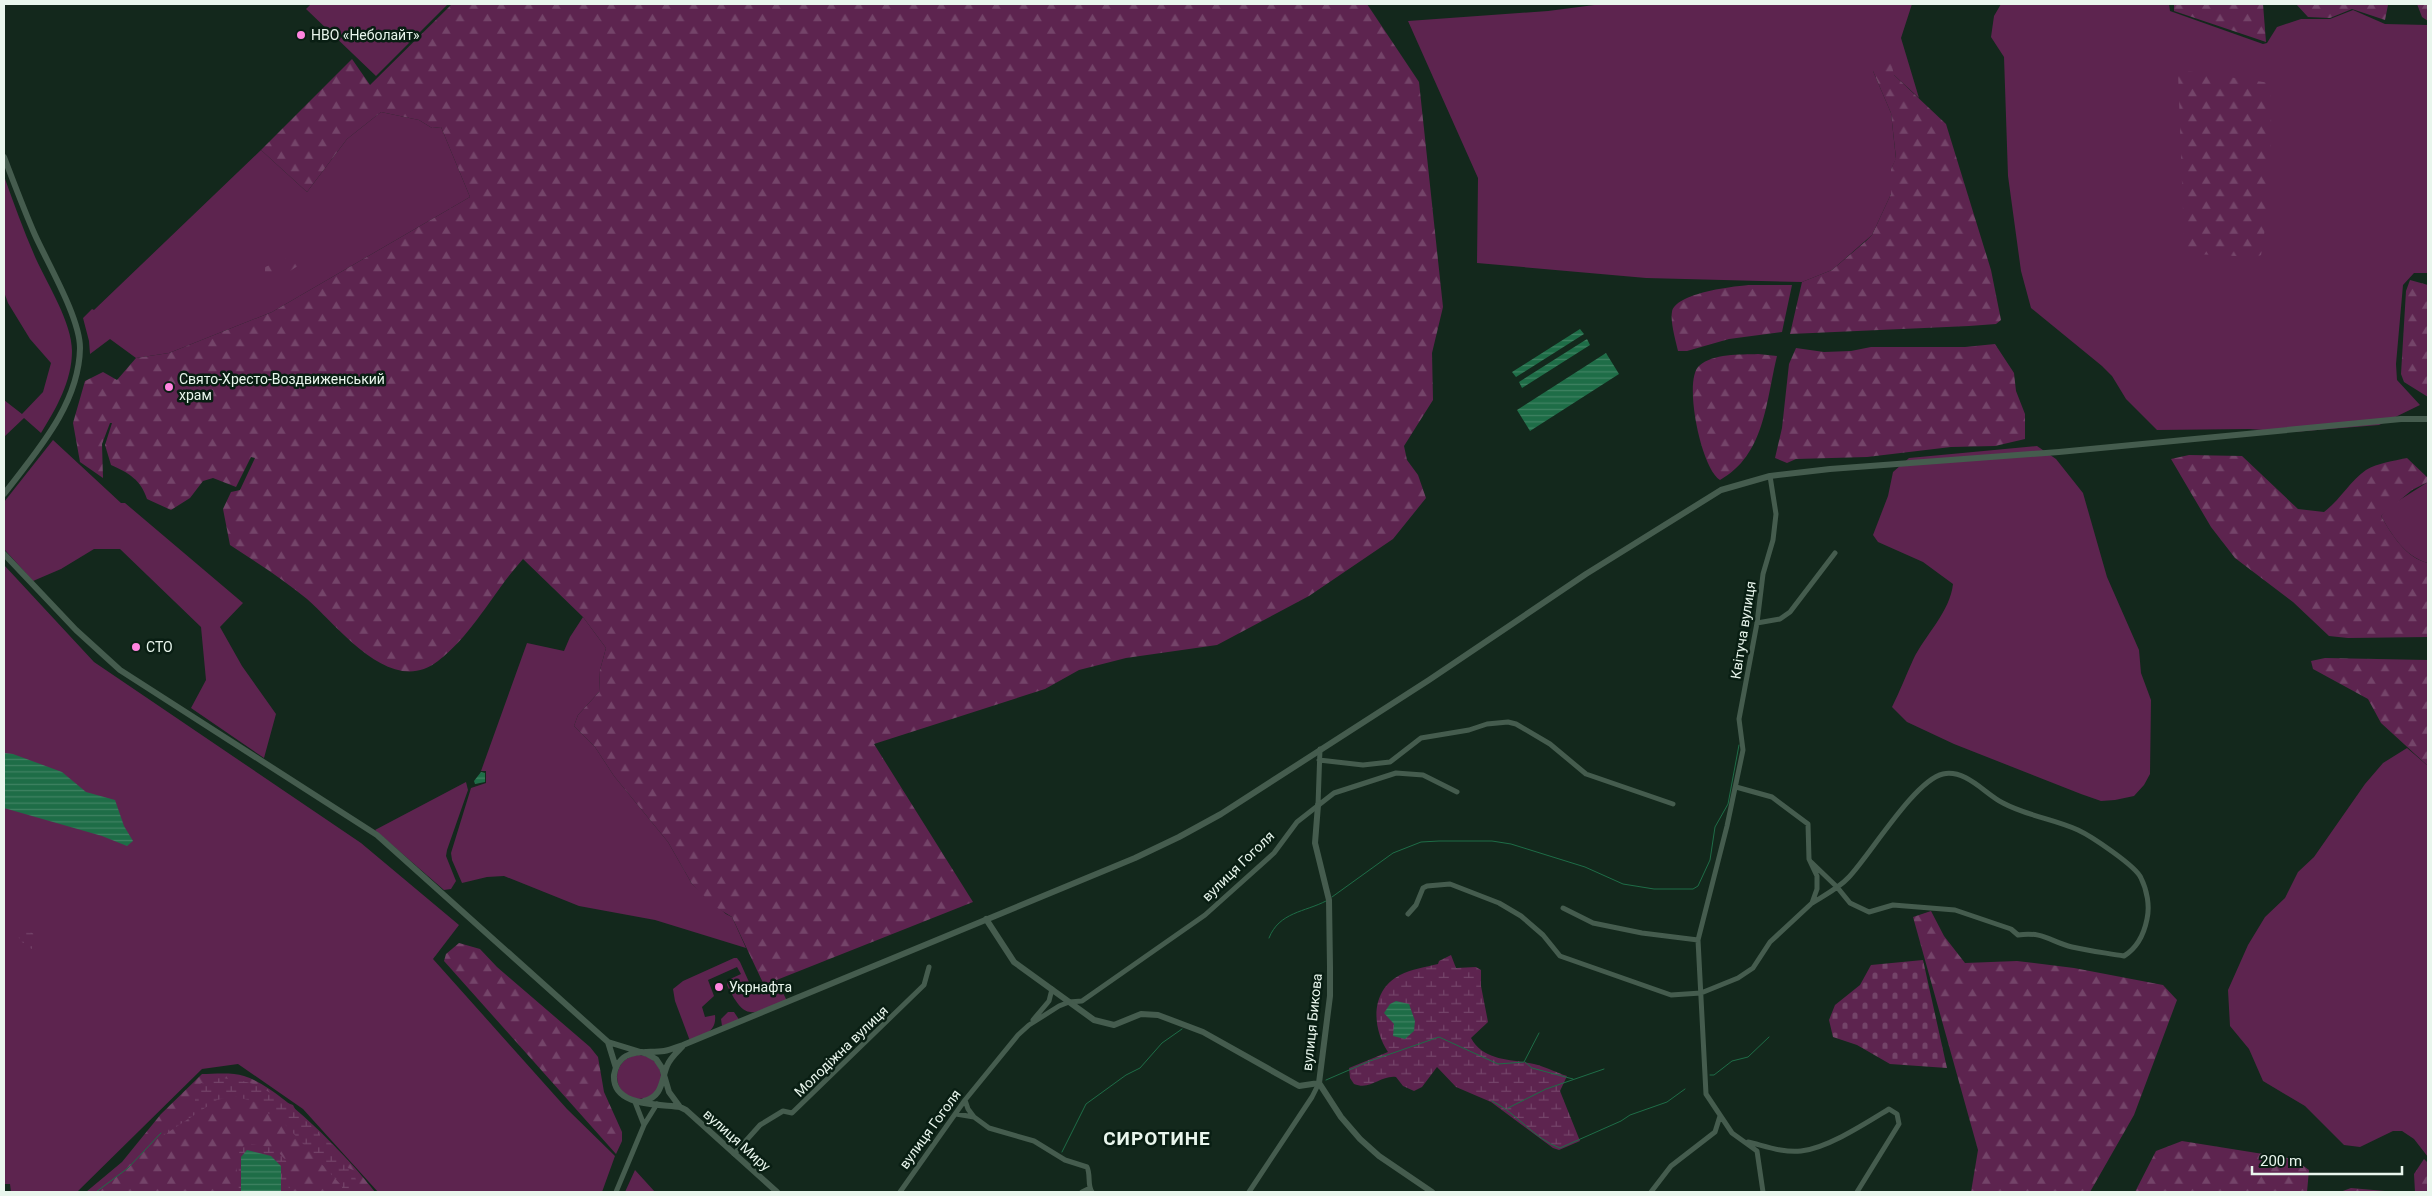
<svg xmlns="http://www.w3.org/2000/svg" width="2432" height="1196" font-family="Roboto,sans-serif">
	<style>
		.green { fill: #5d244f }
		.forest { fill: url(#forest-firs) }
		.wetland { fill: url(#wetland-marsh) }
		.cemetery { fill: url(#cemetery-stones) }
		.water { fill: url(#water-rules) }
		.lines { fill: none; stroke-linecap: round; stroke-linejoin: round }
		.stream { stroke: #1e6d47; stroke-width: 1 }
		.minor { stroke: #455c4e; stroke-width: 5 }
		.tertiary { stroke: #455c4e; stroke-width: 6 }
		.poi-dot { fill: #ff85df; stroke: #091e13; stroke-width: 2 }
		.labels { text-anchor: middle; stroke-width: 5; stroke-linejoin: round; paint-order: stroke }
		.poi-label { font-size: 14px; fill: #e9f6ed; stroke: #091e13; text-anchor: start }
		.street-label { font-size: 14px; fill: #e9f6ed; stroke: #091e13 }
		.district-label { font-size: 19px; font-weight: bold; letter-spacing: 1px; fill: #e9f6ed; stroke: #091e13 }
	</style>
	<defs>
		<pattern id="forest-firs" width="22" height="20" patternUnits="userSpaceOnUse" patternTransform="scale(1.25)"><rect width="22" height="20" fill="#5d244f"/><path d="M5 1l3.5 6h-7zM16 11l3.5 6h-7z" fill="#744469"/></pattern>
		<pattern id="wetland-marsh" width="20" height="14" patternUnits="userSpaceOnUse" patternTransform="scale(1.25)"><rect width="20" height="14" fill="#5d244f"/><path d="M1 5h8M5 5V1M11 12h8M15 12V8" fill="none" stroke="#744469"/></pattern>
		<pattern id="cemetery-stones" width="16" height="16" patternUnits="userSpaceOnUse" patternTransform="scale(1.25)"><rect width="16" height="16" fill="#5d244f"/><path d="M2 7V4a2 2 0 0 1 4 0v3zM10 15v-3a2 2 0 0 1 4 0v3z" fill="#744469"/></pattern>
		<pattern id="water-rules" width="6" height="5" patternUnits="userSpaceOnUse" patternTransform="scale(1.25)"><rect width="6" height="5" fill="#1e6d47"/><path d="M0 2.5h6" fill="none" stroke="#3f8262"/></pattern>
	</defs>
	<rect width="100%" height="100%" fill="#13281c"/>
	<path class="green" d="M311,4h137l-72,72 -70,-67z
		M1602,4h310l-11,34 18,60 -25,-23 -21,-4 18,42 5,46 -5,10v25l-19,41 -40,35 -30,12 -156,-4 -169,-15 1,-85 -70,-157 140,-10z
		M2001,4h168l1,7 93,33 4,-1 10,-16 24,-8h29l23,-9 32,14 43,1v248h-14l-11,12 -7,79 1,16 23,25 -41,20 -86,7 -44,-3 -92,1 -31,-31 -14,-23 -10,-10 -71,-58 -10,-37 -13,-95 -4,-119 -13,-20 3,-21z
		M381,112l38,8 13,8 9,-1 29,70 -198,115 -103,41 -33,5 -26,-19 -20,15 -1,-13 -6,-23 9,-9 2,1 167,-160 46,42 40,-53z
		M4,176c10,28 20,56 32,83 12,26 36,64 36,92 0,30 -16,58 -31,82l-17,-15 -20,19v-37l18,14 21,-22 8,-29 -21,-24 -22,-36 -4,-11z
		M53,440l68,63h4l118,100 -23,24 22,39 34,48 -12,44 -73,-50 15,-28 -5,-53 -81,-78h-26l-33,20 -28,12 -29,-32v-47z
		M2037,446l19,13 27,34 24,84 32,73 2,23 10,27 -1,74 -6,11 -10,11 -19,4 -14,1 -20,-7 -127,-50 -47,-22 -15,-15c8,-16 14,-32 21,-47 12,-25 37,-48 40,-76l-30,-22 -45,-20 -5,-7 15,-39 5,-24 16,-14z
		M2428,482v81c-23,-6 -36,-28 -47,-47l9,-10z
		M4,565l90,97 267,181 98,82 -26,34 134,150 48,47 -13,36h-224l-75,-83 -65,-45 -36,5 -125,123h-66l-1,-8h-6z
		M583,617l23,31 -6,22 -1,22 -21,23 -4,11 21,21 19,29 54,66 24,42 34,30 6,3 14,31 -91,-28 -76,-14 -75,-30 -17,1 -25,6 -10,-23 -1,-7 20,-65 15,-5v-12h-5l46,-128 37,8 6,-14z
		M2407,748l21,18v391l-14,-18 -12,-8h-9l-33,16 -16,-2 -39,-39 -42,-25 -14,-32 -19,-23 -2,-36 20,-45 17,-28 20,-19 13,-26 16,-15 51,-73 18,-21z
		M466,782l2,8 -21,60 -1,6 10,25 -5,8 -7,1 -69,-60z
		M734,958h3l3,4 13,29 24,-10 10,20c-35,12 -41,23 -60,-16l1,-5 13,-6 -4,-7 -29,13 6,16 -12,11 3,10 10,-2c2,17 -12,20 -25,26l-15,-40 -2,-12 10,-8z
		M728,1012h6l6,9 -18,5 -1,-7z
		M617 1077a22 22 0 1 1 44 0a22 22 0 1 1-44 0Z
		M635,1170l20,22h-30z"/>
	<path class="forest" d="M452,4h915l52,78 24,225 -11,46 1,47 -29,46 3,14 11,15 8,23 -33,41 -84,57 -92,49 -91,13 -47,12 -34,19 -171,55 99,158 -209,83 -32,-68 -18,-11 -22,-22 -24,-42 -54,-66 -19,-29 -21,-21 4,-11 21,-23 1,-22 6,-22 -23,-31 -60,-58c-30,33 -49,74 -85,102 -47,37 -99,-34 -131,-62 -24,-20 -51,-37 -77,-54l-7,-36 8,-17 9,-2 15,-32 -4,-1 -15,30 -23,-9 -10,3 -13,17 -19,12 -24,-11c-6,-19 -18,-26 -36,-34l-6,-20 7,-22h-2l-8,21 1,34 -23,-16 -7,-39 12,-42 18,-9 14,8 19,-22 33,-5 103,-41 198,-115 -29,-70 -9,1 -13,-8 -38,-8 -34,27 -40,53 -46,-42 91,-91 18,26z
		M2174,4h89l3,38 -92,-31z
		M2296,4h95l-3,1 -3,15 -33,-11 -22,9 -22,-1z
		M2417,4h11v17l-6,-4z
		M1883,59l8,3 3,13 52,49 45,146 10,50 -5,4 -27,2 -179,8 12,-52 30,-12 34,-29 6,-6 19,-41v-25l5,-11 -5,-45 -18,-42 5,-9z
		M2180,70l90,13c3,55 0,112 -8,167l-1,5 -5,2 -62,-3 -5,-5 -5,-11 -6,-166z
		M293,256l14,4 -17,11 -25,6v-10z
		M2410,280l18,5v112l-24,-15 -3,-8 5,-83z
		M1750,285h42l-10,47 -53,7 -42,12h-9c-2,-9 -8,-30 -6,-39 3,-19 62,-26 78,-27z
		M1995,344l19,29 2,18 9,23v25l-30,7 -44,1 -84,10 -71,2 -9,4 -12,-5 7,-30 7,-64 7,-16 28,4 27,-1 20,-4h94z
		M1758,354l19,2c-11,45 -12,99 -57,124 -19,-11 -37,-100 -21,-114 14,-13 41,-11 59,-12z
		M2189,455l53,1 56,53 26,3c16,-12 26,-31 42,-42 12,-7 27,-9 41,-12l21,20v4l-16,8 -31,26c11,19 25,42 47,47v74l-80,1 -19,-2 -36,-34 -58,-44 -24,-31 -40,-68z
		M2325,658l103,2v106l-47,-43 -13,-24 -55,-30 -2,-8z
		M1931,911l13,25 21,27 52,-2 57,7 89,17 14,15 -43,115 -44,77h-119l7,-42 -65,-233z
		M459,943l21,6 17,18 93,80 8,10 6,35 18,40v9l-6,13 -172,-193 2,-7z
		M202,1074c12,0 30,-2 42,2 37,11 107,84 131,116h-289l36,-30 39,-48z
		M2182,1141l112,18 15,11 -2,22h-172l21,-41z
		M2424,1159l4,4v29h-13l-1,-18z
		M2351,1188l45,4h-56z"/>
	<path class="wetland" d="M15,931l18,2 3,17c-11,-2 -16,-10 -21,-19z
		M1451,955l5,13 20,-1 5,3v16l7,36 -17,16c12,22 36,21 58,25 13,2 26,9 38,13l-7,15 20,50 -21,9 -6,-2 -62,-46 -35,-15 -19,-20 -15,20 -8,4 -11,-5 -7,-9c-16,-2 -25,14 -42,7l-4,-6 -1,-10 39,-16c-17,-26 -17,-62 12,-77 11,-6 26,-8 38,-11l1,-3z
		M223,1078c12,2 25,3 35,8 13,6 22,15 35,19l4,8 23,20v3l13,9 15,23 8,3 -2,3 6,18h-16l-3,-7 -61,-66 -11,-5 -13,-12 -23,-6 -16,4 -53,35 -3,-2v-3l34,-26v-10l-6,-5 13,-6 4,3 3,-7z
		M246,1143l29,5 12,14 3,30h-52c1,-18 -7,-35 8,-49z"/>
	<path class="cemetery" d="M1923,960l24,108 -57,-4 -33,-19 -24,-8 -4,-17 6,-15 25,-20 11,-20z"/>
	<path class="water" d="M1580,329l4,5 -68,43 -4,-5z
		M1587,339l3,6 -68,43 -3,-6z
		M1606,353l13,21 -89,57 -13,-21z
		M4,753l9,1 49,18 24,20 29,8 9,26 9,15 -6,5 -25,-10 -98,-28z
		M481,772l4,1v9l-10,2 -1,-3z
		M1396,1001l13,3 6,17 -1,10 -9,8 -12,-3 1,-12 -10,-11 6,-9z
		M247,1150l24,6 10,10v26h-40v-35z"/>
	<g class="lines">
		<path class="stream" d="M1332,897l61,-44 28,-11 18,-1h53l19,3 74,23 38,17 31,5h39l5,-3 12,-26 5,-33 13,-23 11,-59
			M1269,938c10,-26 36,-26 57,-37
			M1525,1062l7,6 41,11
			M1710,1075h4l18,-14 16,-4 21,-20
			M1326,1080l44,-19 69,-24 59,27 26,-2 15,-29
			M1492,1101c25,12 42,38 68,47l61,-27 9,-6 37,-13 18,-13
			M1508,1108l38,-19 58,-20
			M1062,1152l24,-48 40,-29 14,-7 22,-25 20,-14
			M96,1192l32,-24 33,-35"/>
		<path class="minor" d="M1757,623l23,-4 10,-7 45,-59
			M1319,760l44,5 27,-3 31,-24 48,-8 18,-6 21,-2 8,2 34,20 36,30 87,30
			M1318,805l2,-56
			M1811,862l26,25 13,16 19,9 24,-7 62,5 56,19 7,6c25,-4 33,7 54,12 17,4 35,6 52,9 13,-8 20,-22 23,-37 3,-13 0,-29 -6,-41 -5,-12 -50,-42 -63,-48 -24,-11 -51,-14 -75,-27 -18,-9 -37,-34 -60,-29 -28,6 -73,81 -94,103 -10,11 -24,18 -37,26
			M1563,908l30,15 49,10 56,7
			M1408,914l8,-9 7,-17 4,-2 23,-2 49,19 22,13 22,19 17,21 111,39 30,-2 37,-15 15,-10 17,-26 42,-39 5,-14v-13l-8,-17 -1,-35 -36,-27 -36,-10
			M1033,1020l16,-19 3,-12
			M965,1100l3,9 6,8
			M635,1102l9,23
			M956,1114l18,3 15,11 45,13 31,19 22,7c4,8 0,18 5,25
			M1748,1142c17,4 35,11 53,9 27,-3 65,-28 88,-42l8,5 2,10 -42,68
			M734,1154l26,-29 23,-14 9,2 132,-128 5,-18
			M616,1192l28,-67 13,-21
			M900,1192l65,-92 53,-65 11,-10 30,-19 10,-4 13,-1 123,-86 69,-62 23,-31 37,-29 62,-20 27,2 34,17
			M1082,1192l8,-4
			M1249,1192l63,-95 7,-14
			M1651,1192l20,-26 44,-34 5,-16
			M1763,1192l-6,-41 -25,-18 -26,-39 -8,-154 29,-114 16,-76 -4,-31 18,-96 6,-49 10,-34 3,-26 -6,-38"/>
		<path class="tertiary" d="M4,157c10,26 20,53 31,78 13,29 45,83 45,113 -1,57 -44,104 -76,146
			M4,554l72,76 44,40 257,165 231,207 39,12 9,5 6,9 7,24 11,15
			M1318,805l-3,38 14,57 1,67v29l-11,87 22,34 19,22 19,17 53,36
			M986,919l28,43 80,58 20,5 27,-11 17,1 45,17 96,54 20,-3
			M608,1042l8,26
			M644,1101c19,-5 17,-20 23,-35 3,-8 9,-13 15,-19
			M777,1192l-91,-82 -6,-3c-21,-3 -68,0 -66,-32 1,-7 5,-15 12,-19 11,-6 26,-3 38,-5 6,-1 13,-4 19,-6l452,-187 44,-21 42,-23 208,-134 157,-106 135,-84 49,-14 60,-7 229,-17 342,-33h27"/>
	</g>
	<g class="poi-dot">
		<circle cx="301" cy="35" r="5"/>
		<circle cx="169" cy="387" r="5"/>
		<circle cx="136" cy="647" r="5"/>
		<circle cx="719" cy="987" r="5"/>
	</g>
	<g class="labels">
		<g class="poi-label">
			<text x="311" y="40">НВО «Неболайт»</text>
			<text x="179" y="384">Свято-Хресто-Воздвиженський<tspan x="179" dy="16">храм</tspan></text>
			<text x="146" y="652">СТО</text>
			<text x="729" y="992">Укрнафта</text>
		</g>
		<g class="street-label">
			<text transform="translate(1743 630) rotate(-81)" y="5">Квітуча вулиця</text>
			<text transform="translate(1238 866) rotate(-44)" y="5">вулиця Гоголя</text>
			<text transform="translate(1312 1022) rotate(-84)" y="5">вулиця Бикова</text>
			<text transform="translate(841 1051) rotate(-44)" y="5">Молодіжна вулиця</text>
			<text transform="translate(930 1129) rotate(-54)" y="5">вулиця Гоголя</text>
			<text transform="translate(737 1140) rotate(42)" y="5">вулиця Миру</text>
		</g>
		<g class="district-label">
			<text x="1157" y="1145">СИРОТИНЕ</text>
		</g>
	</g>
	<rect width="2432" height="1196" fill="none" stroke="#e9f6ed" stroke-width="10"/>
	<path d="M2252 1166v8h150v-8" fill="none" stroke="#e9f6ed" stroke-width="2.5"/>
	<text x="2260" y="1166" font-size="15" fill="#e9f6ed" stroke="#091e13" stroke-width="4" paint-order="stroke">200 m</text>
</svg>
